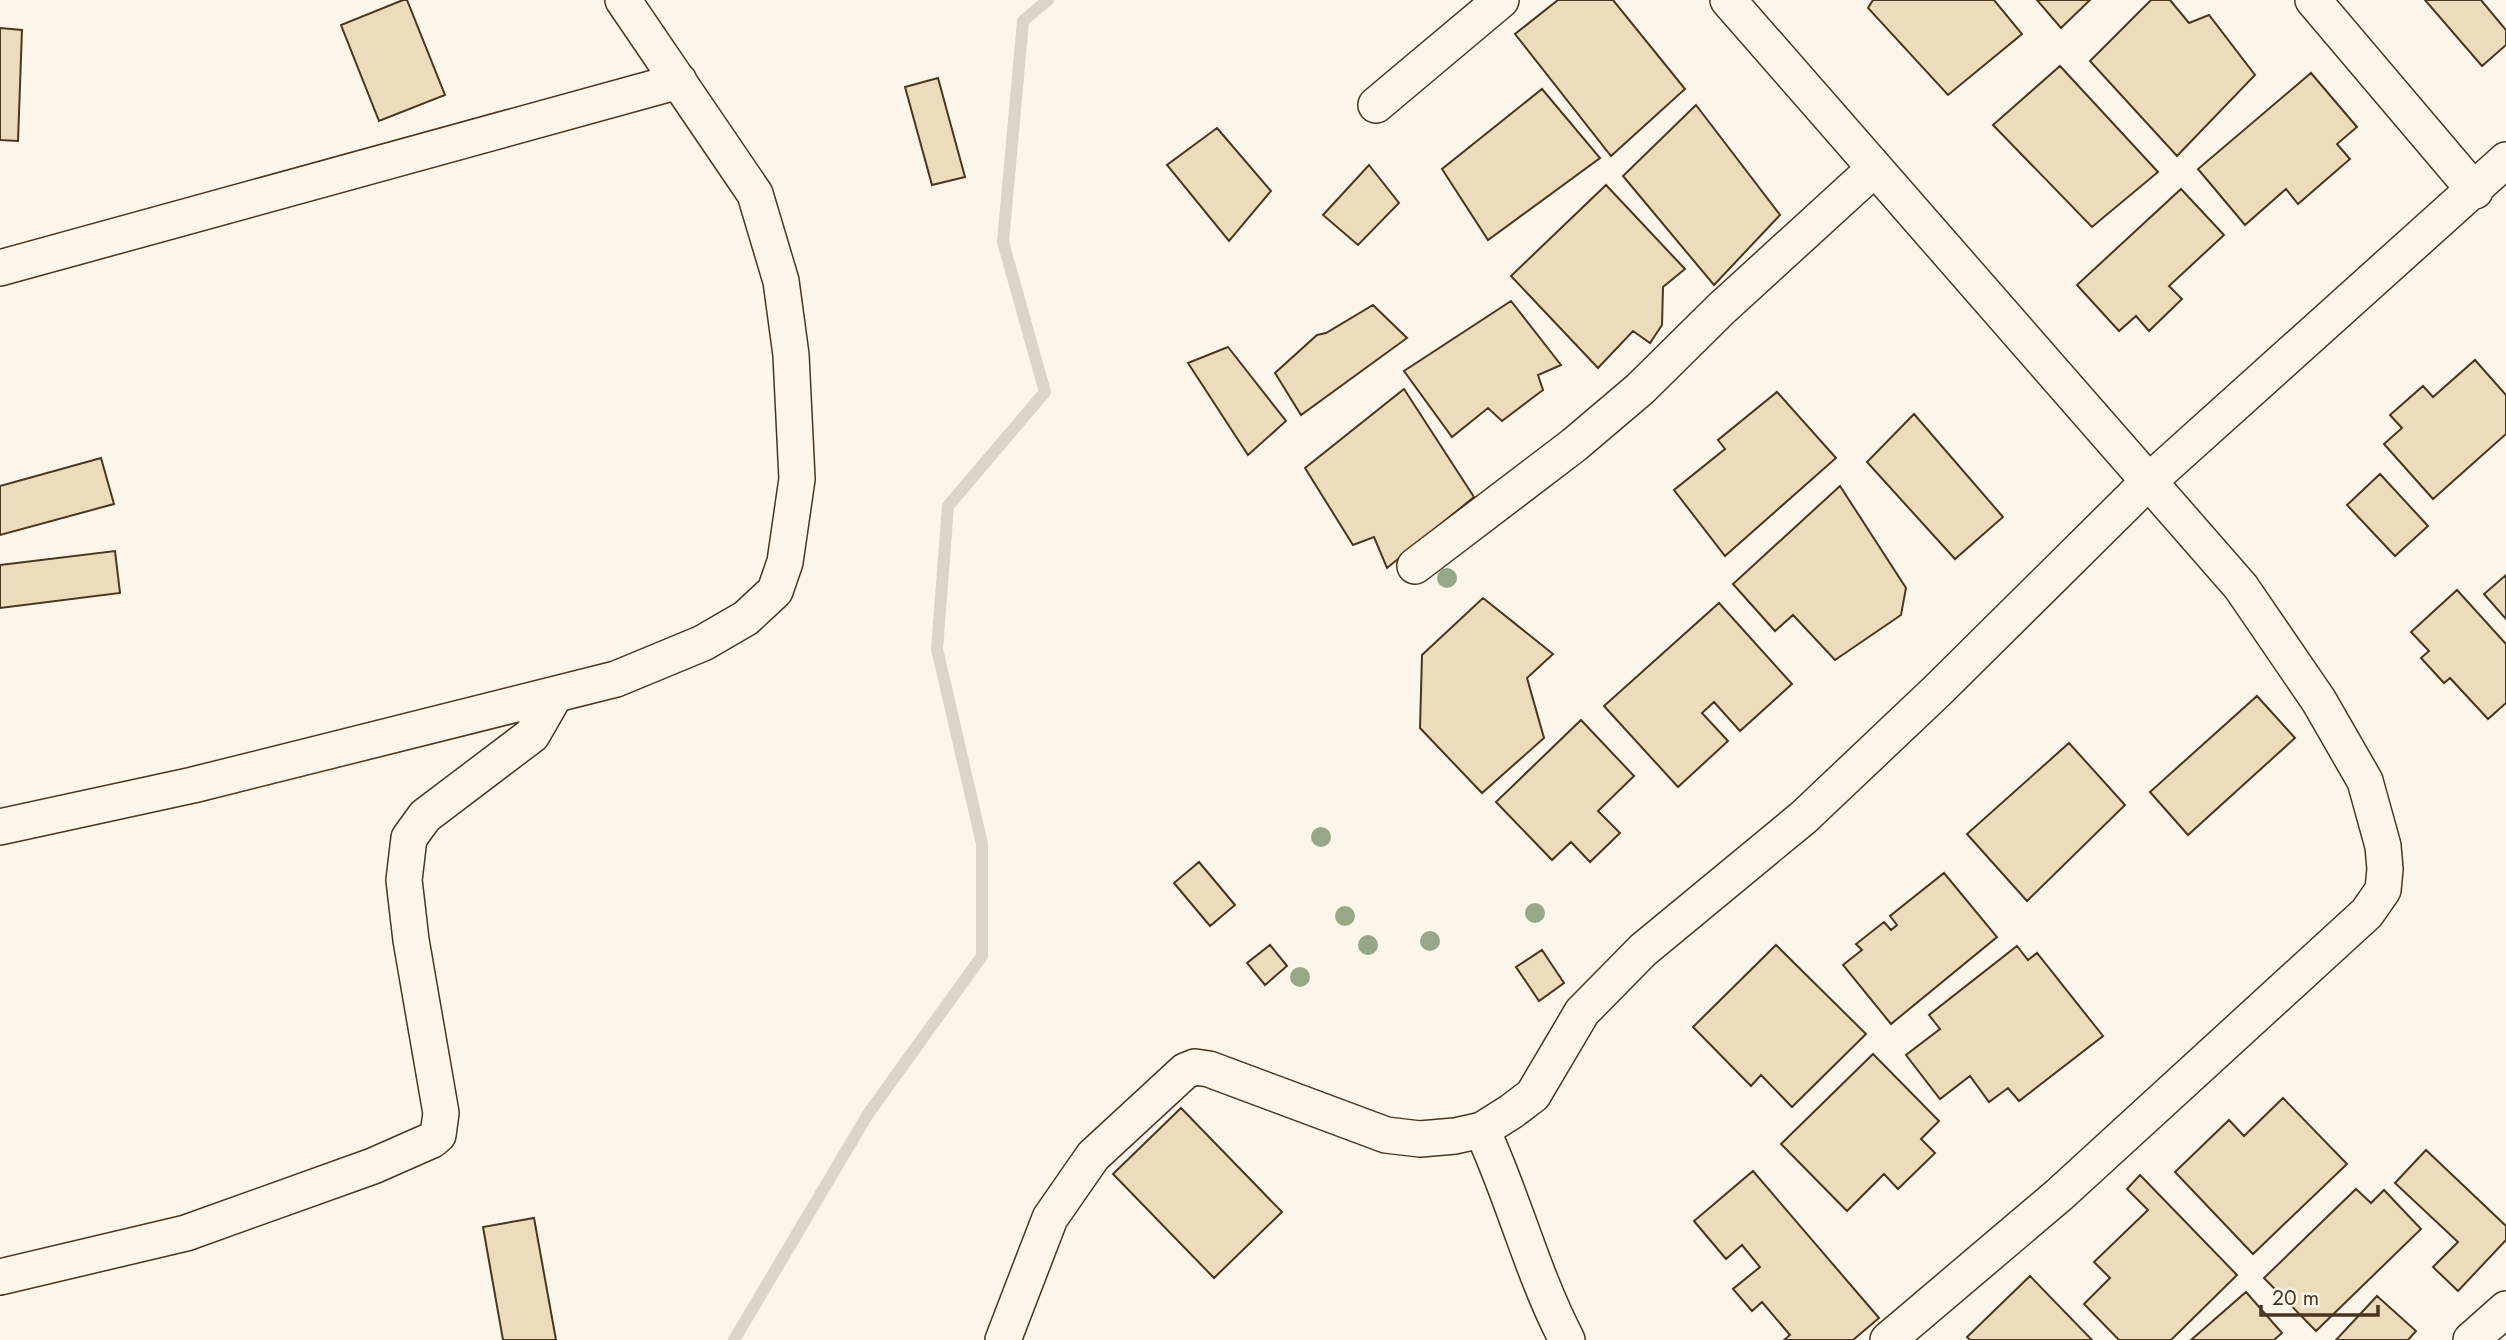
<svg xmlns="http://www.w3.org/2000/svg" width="2506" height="1340" font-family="Jost,sans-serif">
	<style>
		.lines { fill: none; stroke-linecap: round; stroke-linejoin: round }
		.stream { stroke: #dcd4c6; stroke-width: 12 }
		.building { fill: #ecdcbc; stroke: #4a3520; stroke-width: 2 }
		.street-casing { stroke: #4a3520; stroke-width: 38 }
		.street { stroke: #fbf6e9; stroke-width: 35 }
		.tree { fill: #96a887 }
	</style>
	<rect width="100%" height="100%" fill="#fbf6e9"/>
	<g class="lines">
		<path class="stream" d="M734,1340l134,-226 114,-158v-112l-45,-195 11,-143 97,-114 -42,-150 20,-221 25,-21"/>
	</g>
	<path class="building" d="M403,0h4l38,95 -66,26 -38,-96z
		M1558,0h55l72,89 -74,67 -96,-122z
		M1873,0h121l28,34 -74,61 -80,-87z
		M2037,0h53l-29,28z
		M2151,0h19l19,23 20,-8 46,60 -78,81 -87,-95z
		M2425,0h56l25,30v15l-24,21z
		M0,28l22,2 -4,111 -18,-1z
		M2060,66l98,106 -66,55 -99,-102z
		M2311,73l46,54 -20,17 13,15 -52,45 -12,-15 -41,36 -47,-56z
		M938,78l27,99 -33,8 -27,-98z
		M1542,89l58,69 -112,82 -46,-71z
		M1696,105l84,110 -66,70 -91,-109z
		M1217,128l54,63 -42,50 -62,-76z
		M1369,165l30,38 -41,42 -35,-30z
		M1606,185l79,84 -22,18 -1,38 -12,18 -17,-12 -35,37 -87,-92z
		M2181,189l43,46 -55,51 13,13 -33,32 -13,-15 -17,15 -42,-46z
		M1511,301l50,64 -23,10 5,15 -41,31 -14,-13 -36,29 -48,-66z
		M1373,305l34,33 -106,77 -26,-42 42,-38 9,-2z
		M1228,347l58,74 -38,34 -60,-92z
		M2475,360l31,35v39l-73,65 -49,-55 18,-16 -12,-13 33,-29 10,11z
		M1404,389l70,108 -87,71 -13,-31 -21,8 -48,-77z
		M1777,392l59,66 -111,98 -51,-66 51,-41 -7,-9z
		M1914,414l89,103 -48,42 -88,-97z
		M101,458l13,46 -114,31v-49z
		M2380,474l48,52 -33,30 -48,-51z
		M1840,486l66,102 -5,27 -66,45 -42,-45 -18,16 -42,-47z
		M115,551l5,42 -120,15v-43z
		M2506,575v44l-22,-25z
		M2457,590l49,54v59l-18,16 -38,-41 -6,5 -23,-25 8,-7 -18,-19z
		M1483,598l70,56 -26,24 17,60 -62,55 -62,-65 2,-73z
		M1719,603l73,81 -52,47 -26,-29 -12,11 26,28 -50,46 -74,-81z
		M2257,696l38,42 -107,97 -38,-43z
		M1581,720l53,56 -36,35 22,22 -30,29 -19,-20 -19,18 -56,-58z
		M2069,743l56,62 -98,96 -60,-67z
		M1199,862l36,43 -25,21 -36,-43z
		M1944,873l53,64 -106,87 -48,-59 19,-15 -6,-6 28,-22 7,8 6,-5 -7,-9z
		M1270,945l17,21 -22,19 -18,-22z
		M1776,945l90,89 -74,73 -31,-32 -10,11 -58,-59z
		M2017,946l11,14 9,-7 66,83 -84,65 -11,-13 -19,14 -19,-26 -30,23 -34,-44 34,-26 -11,-14z
		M1542,950l22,33 -25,18 -23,-34z
		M1873,1054l66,67 -18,18 14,14 -37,36 -14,-15 -37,37 -66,-67z
		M2283,1098l64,66 -94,90 -78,-82 54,-52 15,16z
		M1181,1108l101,104 -68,66 -101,-104z
		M2426,1150l80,76v14l-48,51 -25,-24 25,-25 -63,-59z
		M1753,1171l126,147 -26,22h-69l6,-5 -28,-33 -10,9 -19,-22 27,-22 -18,-22 -16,14 -32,-38z
		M2140,1175l97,100 -66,65h-52l-35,-36 26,-26 -16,-16 54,-52 -21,-21z
		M2356,1189l15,14 13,-13 37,39 -105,102 -52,-53z
		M534,1218l22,122h-53l-20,-113z
		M2030,1276l62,64h-122l-3,-3z
		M2246,1292l36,41 -8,7h-83z
		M2377,1296l39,35 -8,9h-72z"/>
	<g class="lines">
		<g class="street-casing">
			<path id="street" d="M1728,0l513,587 78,114 46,80 18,65 2,23 -2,21 -16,23 -308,282 -171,145
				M2313,0l162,191
				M1376,105l125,-105
				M0,268l679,-187
				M1415,566l159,-121 66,-56 81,-80 152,-139
				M0,827l193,-42 423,-106 87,-36 43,-25 29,-27 10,-29 12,-83 -6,-124 -10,-74 -26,-87 -132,-194
				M1482,1130c32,69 50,143 85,210
				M0,1277l186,-44 187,-67 59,-26 6,-5 3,-22 -30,-173 -7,-60 5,-42 16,-22 107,-81 23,-40
				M1003,1340l47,-122 43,-62 92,-85 10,-4 14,2 177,66 34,4 35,-3 27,-6 30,-19 21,-16 49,-83 61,-62 161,-133 133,-126 210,-208 359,-323
				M2471,1340l35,-31"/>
		</g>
		<use href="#street" class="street"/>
	</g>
	<g class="tree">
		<circle cx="1447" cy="578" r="10"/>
		<circle cx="1321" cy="837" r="10"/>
		<circle cx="1535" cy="913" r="10"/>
		<circle cx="1345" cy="916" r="10"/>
		<circle cx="1430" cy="941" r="10"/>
		<circle cx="1368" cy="945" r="10"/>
		<circle cx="1300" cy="977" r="10"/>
	</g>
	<path d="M2261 1305v10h117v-10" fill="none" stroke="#4a3520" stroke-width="3.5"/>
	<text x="2272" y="1305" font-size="21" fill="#4a3520" stroke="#fbf6e9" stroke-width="5" paint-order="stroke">20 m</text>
</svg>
